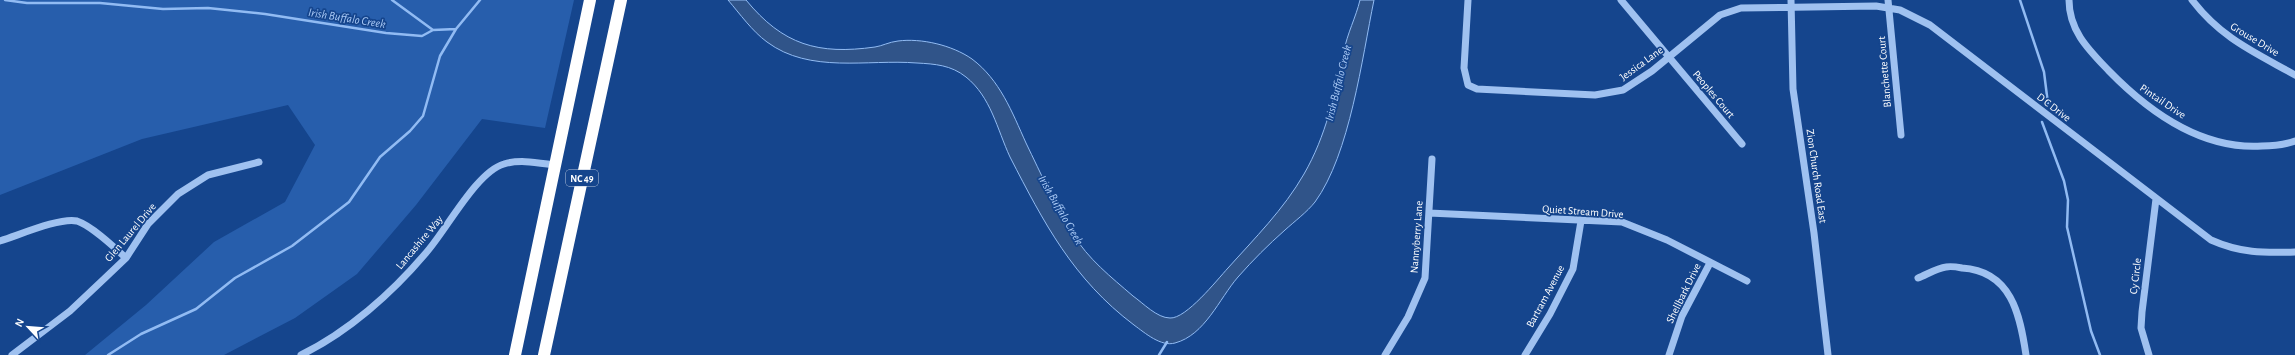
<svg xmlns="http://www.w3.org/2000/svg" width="2295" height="355" font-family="'Alegreya Sans',sans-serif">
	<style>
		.green { fill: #275eac }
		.water { fill: #305489; stroke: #91bbf3 }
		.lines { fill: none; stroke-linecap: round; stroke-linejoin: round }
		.stream { stroke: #91bbf3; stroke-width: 2.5 }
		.minor { stroke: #9fc1f0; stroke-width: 7 }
		.highway { stroke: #fff; stroke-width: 12 }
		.labels { text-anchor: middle; stroke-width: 3.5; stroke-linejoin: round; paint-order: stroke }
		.shield { fill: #15458d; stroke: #b9c7dd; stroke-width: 1 }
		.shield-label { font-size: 10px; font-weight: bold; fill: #fff }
		.street-label { font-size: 11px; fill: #fff; stroke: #15458d }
		.water-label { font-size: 12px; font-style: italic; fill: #abcbf7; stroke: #15458d }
	</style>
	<rect width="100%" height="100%" fill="#15458d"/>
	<path class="green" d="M0,0h574l-29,128 -63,-9 -66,86 -59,69 -62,44 -71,37h-139l61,-50 68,-63 71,-40 30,-57 -27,-40 -146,34 -142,56z"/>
	<path class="water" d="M728,0h18c37,45 72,55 129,47 7,-1 14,-5 23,-6 23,-3 54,4 74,18 28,21 40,53 54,84 15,31 29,62 47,91 15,25 38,43 60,62 10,7 24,22 37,22 16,1 47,-38 58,-50 26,-29 56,-59 76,-94 22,-38 31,-80 40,-123 3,-17 12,-34 16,-51h14c-12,58 -24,154 -59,202 -8,10 -20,19 -30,28 -17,15 -32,30 -47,47 -19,22 -33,58 -63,66 -14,4 -30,-10 -41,-18 -61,-46 -90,-102 -124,-168 -13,-28 -19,-60 -44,-80 -15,-12 -31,-13 -49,-14 -50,-4 -107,11 -150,-21 -15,-11 -27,-28 -39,-42z"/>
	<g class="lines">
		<path class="stream" d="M5,0l22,3h73l63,6 45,-1 57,6 121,19 36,3 11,-6 23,-1 24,-29
			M392,0l41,30
			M2020,0l24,72 4,32
			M2042,122l22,59 4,19 -1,27 24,104 9,24
			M108,355l33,-21 55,-25 39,-31 57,-32 57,-44 31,-45 30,-26 13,-15 17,-60 16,-27
			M1159,355l8,-13"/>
		<path class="minor" d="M1468,0l-4,68 4,17 9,4 118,6 28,-5 29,-19 68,-56 21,-7 135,-2 24,4 30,15 281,215c29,13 52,13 84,12
			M1621,0l121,144
			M1791,0l2,89 21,144 14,122
			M1888,0l13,135
			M2069,0c0,31 20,50 40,71 41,42 93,79 153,75 12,0 22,-1 33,-5
			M2192,0c29,38 62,52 103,75
			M1429,213l193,9 45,18 80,41
			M0,241c17,-5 60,-24 77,-20 15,5 37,26 49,37
			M1918,278c8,-3 19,-10 28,-11 5,-1 11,0 16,1 49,3 58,46 64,87
			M12,355l58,-44 35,-33 21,-20 22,-34 30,-30 30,-19 51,-13
			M301,355c47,-23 91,-62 124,-101 21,-23 51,-82 79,-90 16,-5 35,-1 51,1
			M1385,355l23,-38 17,-39 7,-119
			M1525,355l25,-41 23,-45 8,-48
			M1669,355l13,-39 28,-53
			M2149,355l-8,-27 1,-16 14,-113"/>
		<path class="highway" d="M515,355l75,-355
			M544,355l77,-355"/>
	</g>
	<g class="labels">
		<rect class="shield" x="566" y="170" width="32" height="16" rx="3"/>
		<g class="shield-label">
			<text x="582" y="182">NC 49</text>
		</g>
		<g class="street-label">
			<text transform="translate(2255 39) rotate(31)" y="4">Grouse Drive</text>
			<text transform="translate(1641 63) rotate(-36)" y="4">Jessica Lane</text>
			<text transform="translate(1884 72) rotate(-95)" y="4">Blanchette Court</text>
			<text transform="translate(1714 94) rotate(50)" y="4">Peoples Court</text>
			<text transform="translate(2163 101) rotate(34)" y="4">Pintail Drive</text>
			<text transform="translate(2054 107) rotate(37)" y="4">D C Drive</text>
			<text transform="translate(1817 176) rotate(82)" y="4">Zion Church Road East</text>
			<text transform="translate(1583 211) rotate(4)" y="4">Quiet Stream Drive</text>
			<text transform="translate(130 232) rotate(-50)" y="4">Glen Laurel Drive</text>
			<text transform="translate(1416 237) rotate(-86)" y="4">Nannyberry Lane</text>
			<text transform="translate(419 242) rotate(-50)" y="4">Lancashire Way</text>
			<text transform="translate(2135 276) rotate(-83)" y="4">Cy Circle</text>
			<text transform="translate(1683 293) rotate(-64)" y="4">Shellbark Drive</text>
			<text transform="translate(1545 296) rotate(-62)" y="4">Bartram Avenue</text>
		</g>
		<g class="water-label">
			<text transform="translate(347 18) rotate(9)" y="4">Irish Buffalo Creek</text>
			<text transform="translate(1338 83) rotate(-76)" y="4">Irish Buffalo Creek</text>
			<text transform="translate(1061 210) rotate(60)" y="4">Irish Buffalo Creek</text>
		</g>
	</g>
	<g transform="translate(28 327) rotate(296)" stroke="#15458d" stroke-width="3" paint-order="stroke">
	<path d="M0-3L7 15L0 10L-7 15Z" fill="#ffffff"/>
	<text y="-6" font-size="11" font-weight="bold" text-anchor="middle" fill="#ffffff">N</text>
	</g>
</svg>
